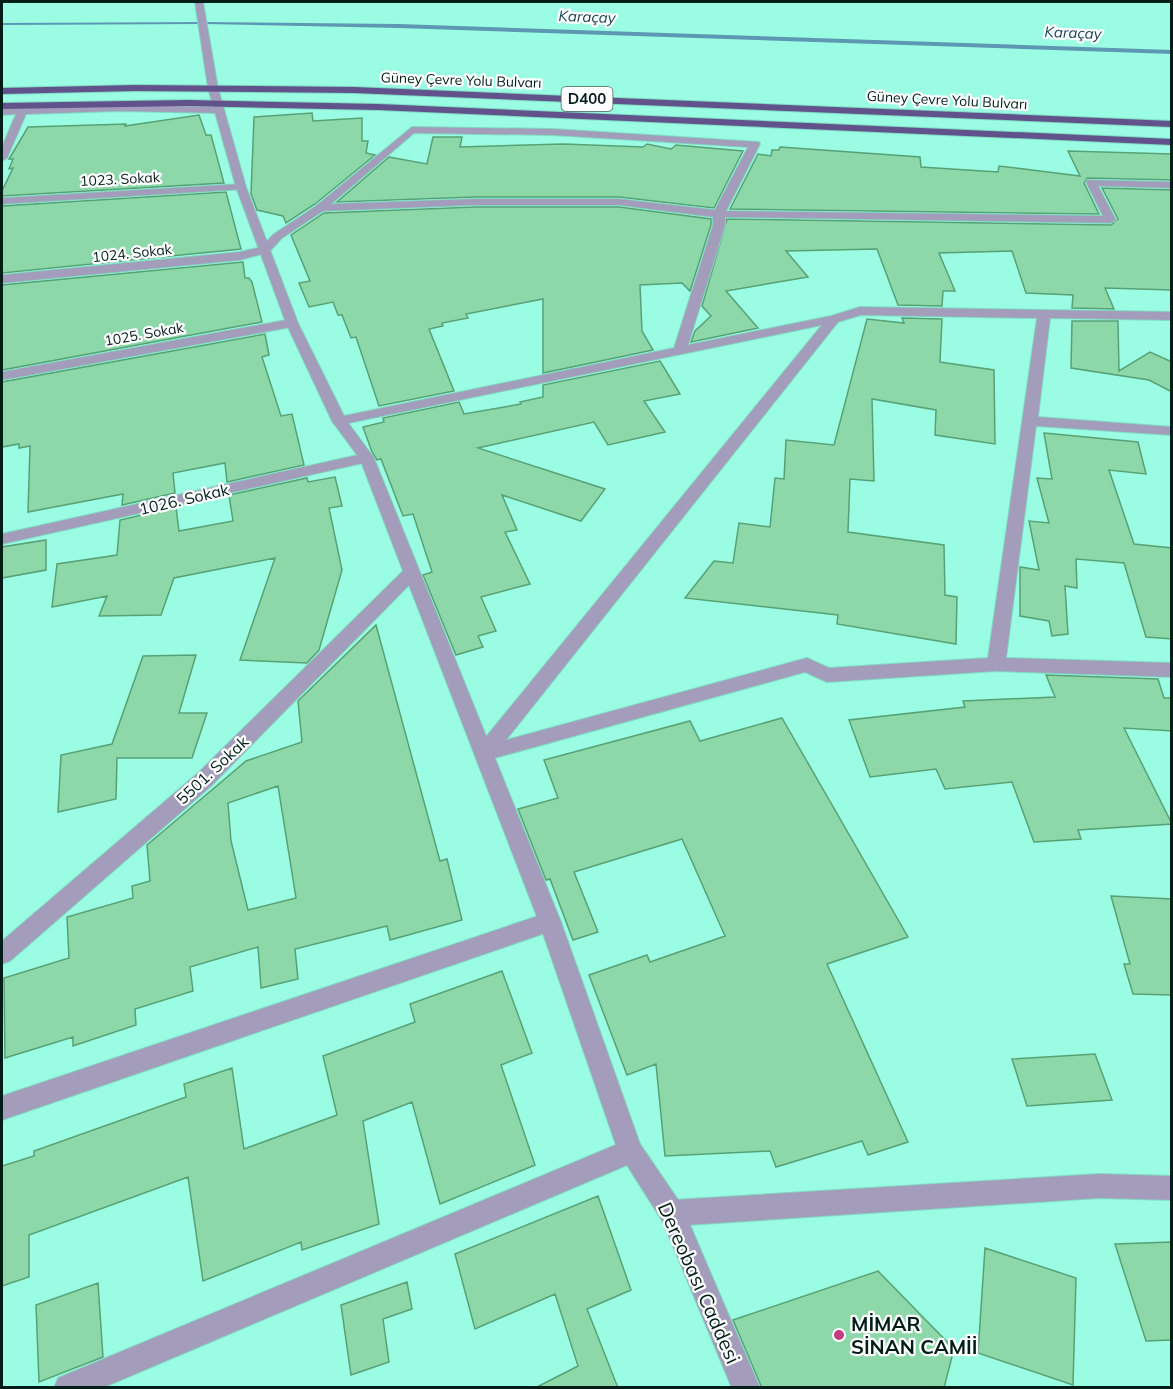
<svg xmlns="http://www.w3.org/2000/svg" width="1173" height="1389" font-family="Mulish,sans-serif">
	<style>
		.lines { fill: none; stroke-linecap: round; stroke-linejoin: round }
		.stream { fill: #5d97b2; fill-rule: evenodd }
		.building { fill: #8dd8a9; stroke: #57a175; stroke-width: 1.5; fill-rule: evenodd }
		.minor-casing { stroke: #81d9c2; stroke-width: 2 }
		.tertiary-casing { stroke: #81d9c2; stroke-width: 2 }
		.trunk-casing { stroke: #81d9c2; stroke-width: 2 }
		.minor { fill: #a39cbb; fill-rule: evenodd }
		.tertiary { fill: #a39cbb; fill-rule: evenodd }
		.trunk { fill: #62528c; fill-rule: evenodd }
		.poi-dot { fill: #c33c7b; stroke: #fff; stroke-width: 2 }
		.labels { text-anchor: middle; stroke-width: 4.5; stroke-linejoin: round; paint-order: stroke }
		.far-street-label { font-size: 14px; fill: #001e17; stroke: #fff }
		.far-water-label { font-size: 15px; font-style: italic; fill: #173f55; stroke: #fff }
		.shield { fill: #fff; stroke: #4c625d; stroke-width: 1.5 }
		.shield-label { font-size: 15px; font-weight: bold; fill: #001e17 }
		.street-label { font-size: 16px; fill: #001e17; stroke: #fff }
		.near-street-label { font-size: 20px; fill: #001e17; stroke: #fff }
		.near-poi-label { font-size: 20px; font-weight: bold; fill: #001e17; stroke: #fff; text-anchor: start }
	</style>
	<rect width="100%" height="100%" fill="#9afde3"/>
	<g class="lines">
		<path class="stream" d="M204,22l195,2 773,26v4l-773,-26 -195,-4 -202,1v-2z"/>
	</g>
	<path class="building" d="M312,113l1,8 49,-3v23h6l-2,12 9,2 -60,49 -29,19 -3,-7 -26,-6 -6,-16 3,-77z
		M199,115l7,20h5l13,48 -222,13v-5l11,-23 -4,1 4,-10h-4l19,-32 98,-3 -1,2z
		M433,137h29l-2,10 104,-3 79,3 4,-3 24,5 5,-4 67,6 -29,57 -95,-11h-144l-138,5 52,-45 38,7z
		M780,147l140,10 1,10 77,5 1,-6 81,10 -12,-25 104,3v26l-85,-2 -3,5 15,31 -369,-5 28,-55 13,2 1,-6h7z
		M1102,188l70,2v100l-67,-2 9,21 -42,-1 1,-13 -47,-2 -14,-42 -73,2 16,38h-12l-1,15 -44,-1 -21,-56 -91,2 22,26 -82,14 32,37 -67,14 4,-11 16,-15 -9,-10 25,-87 384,6 7,-6z
		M226,192l15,57 -239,24v-67z
		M475,207h144l92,12v6l-21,66 -8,-8 -42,2 2,46 11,19 -110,23v-74l-77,15 2,4 -26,5 1,3 -14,3 25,62 -75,15 -23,-69 -5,1 -9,-23h-4l-5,-13 -24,5 -10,-24 11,-2 -19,-46 33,-22z
		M243,262l2,16h4l3,4 10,40 -260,48v-85z
		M902,318l40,1 -2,43 54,8 1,74 -60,-9 1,-25 -64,-11 2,82 -24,-2 -2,53 96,13 1,50 12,2 -1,47 -119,-20 1,-9 -153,-17 29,-37 19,2 6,-40 31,4 5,-49 9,1 2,-39 48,5 33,-126 37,4z
		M1072,321h46l1,50 31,-19 22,10v30l-23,-12 -78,-12z
		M265,334l4,21 -7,2 19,59 11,-2 12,51 -77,17 -2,-19 -52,10 2,20 -53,12 1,-11 -95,18 2,-66 -11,2v-4l-17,3v-65z
		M660,361l20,33 -36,7 21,31 -57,13 -14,-23 -116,26 127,41 -24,32 -79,-26 15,35 -12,2 25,52 -49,13 15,34 -18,5 5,11 -27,8 -33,-80 9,-3 -19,-58 -10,2 -22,-57 -4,1 -5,-8 -9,-25 21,-5 -1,-4 76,-16 5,12 57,-10 -1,-2 23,-5v-12z
		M1044,433l94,9 8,32 -37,-4 25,74 38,4v91l-26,-2 -22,-74 -48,-4 1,29 -12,-2 3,48 -16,2 -3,-15 -29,-5v-49l19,3 -10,-49 20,2 -12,-45 15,1z
		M335,477l7,29 -13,2 13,62 -23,80 -12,13 -67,-3 35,-102 -101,20 -13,37 -62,1 8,-20 -55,11 5,-43 60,-9 3,-35 56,-13 3,24 54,-10 -4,-26 78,-17 1,4z
		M46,540v30l-44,8v-31z
		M376,625l64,236 7,-2 15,61 -72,20 -3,-14 -92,23 3,30 -37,9 -3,-41 -68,20 3,24 -58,18 1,16 -63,21v-9l-68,21 -1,-80 65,-20 -2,-41 66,-19 -1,-12 18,-5 -3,-36 99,-84 56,-19 -4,-41zM278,786l18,112 -48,12 -17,-69 -3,-38z
		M196,655l-17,58h28l-15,45h-75l-1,41 -58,13 3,-57 51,-11 31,-88z
		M1046,675l112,4 6,19h8v33l-48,-3 48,96 -94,6 3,9 -47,3 -22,-60 -67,7 -9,-20 -66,8 -21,-57 116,-13 -2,-6 92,-4z
		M782,718l126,219 -81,27 81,178 -40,13 -6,-14 -86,26 -6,-16 -105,5 -9,-92 -29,11 -38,-100 58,-20 3,7 75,-26 -43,-97 -108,33 24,60 -25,8 -23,-61 -4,1 -28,-71 40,-11 -14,-38 146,-39 10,20z
		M1111,896l61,3v96l-39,-1 -9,-30h6z
		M502,971l30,82 -31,12 34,100 -95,39 -28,-102 -49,19 16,103 -77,26 -1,-8 -98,39 -15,-104 -159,58v42l-27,9v-120l32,-10v-5l152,-54 -2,-13 48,-16 12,81 93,-34 -14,-59 92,-34 -5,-18z
		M1095,1054l17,46 -85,6 -15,-47z
		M598,1196l33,94 -44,19 31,79h-83l43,-22 -23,-72 -80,35 -20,-75z
		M1172,1242v98l-26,1 -31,-97z
		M985,1248l91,30 -3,107 -95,-32z
		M878,1271l76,78 -10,39h-182l-29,-68z
		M407,1282l5,27 -29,10 6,43 -38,13 -10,-70z
		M98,1283l5,74 -64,25 -3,-77z"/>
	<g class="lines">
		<g class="minor-casing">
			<path id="minor" d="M119,105l100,2 5,3 -5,3 -100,-2 -93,3 -19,44 -5,3v-14l14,-33 -14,1v-6z
				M412,127l141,2 206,13 1,2 -34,67 377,5 -17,-34 1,-2 85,2v6l-74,-2 18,34 -6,3 -385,-6v8l-37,120 143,-29 29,-9 312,5v8l-122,-2 -12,99 134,10v8l-136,-9 -30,232 166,5v14l-176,-6 -169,11 -22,-10 -321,89 -7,-3 -2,-5 2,-5 345,-423 -483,100 -5,-1 -2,-3 2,-3 340,-70 39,-123v-8l-94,-12h-144l-152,6 -41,27 -13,14 -29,8 -238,23v-8l238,-23 21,-5 13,-13 42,-28zM414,133l139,2 195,12 -33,63 -96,-11h-144l-144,5zM861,315l176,3 -49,340 -159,10 -22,-10 -301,82 332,-418z
				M241,184l5,3 -1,2 -243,15v-6z
				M292,319l6,4 -1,3 -295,54v-8z
				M367,453l5,2 2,3 -2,3 -370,83v-10z
				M550,912l7,3 4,7 -4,7 -555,191v-24z
				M630,1139l9,3 3,9 -3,9 -537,228h-48l4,-10z
				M1099,1174l73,2v24l-73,-2 -427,28 -9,-4 -4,-9 4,-9 9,-4z"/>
		</g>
		<g class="tertiary-casing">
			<path id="tertiary" d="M195,2h8l15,86 28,99 52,136 48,97 28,38 187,464 79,222 41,60 79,184h-28l-69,-166 -45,-71 -79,-229 -130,-337 -197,200 -202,176 -8,3v-23l196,-168 205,-202 -43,-112 -28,-38 -46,-98 -50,-136 -28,-99z"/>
		</g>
		<g class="trunk-casing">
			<path id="trunk" d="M135,85l219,2 818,34v6l-818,-34 -219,-2 -133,3v-6z
				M188,100l190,4 794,35v6l-794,-35 -190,-4 -186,3v-6z"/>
		</g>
		<use href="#minor" class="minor"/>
		<use href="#tertiary" class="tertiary"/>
		<use href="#trunk" class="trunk"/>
	</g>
	<circle class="poi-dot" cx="839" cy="1335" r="6"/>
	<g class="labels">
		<g class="far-street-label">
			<text transform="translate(461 80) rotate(2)" y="5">Güney Çevre Yolu Bulvarı</text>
			<text transform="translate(947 100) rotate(3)" y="5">Güney Çevre Yolu Bulvarı</text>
			<text transform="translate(120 179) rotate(-3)" y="5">1023. Sokak</text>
			<text transform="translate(132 253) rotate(-6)" y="5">1024. Sokak</text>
			<text transform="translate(144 334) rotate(-10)" y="5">1025. Sokak</text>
		</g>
		<g class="far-water-label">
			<text transform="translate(587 17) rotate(2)" y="5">Karaçay</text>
			<text transform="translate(1073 33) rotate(2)" y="5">Karaçay</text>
		</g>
		<rect class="shield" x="561.5" y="87" width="51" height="24" rx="4.5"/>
		<g class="shield-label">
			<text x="587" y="104">D400</text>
		</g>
		<g class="street-label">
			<text transform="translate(184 499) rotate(-13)" y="6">1026. Sokak</text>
			<text transform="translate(212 770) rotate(-43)" y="6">5501. Sokak</text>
		</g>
		<g class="near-street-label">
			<text transform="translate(699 1283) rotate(66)" y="7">Dereobası Caddesi</text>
		</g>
		<g class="near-poi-label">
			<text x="851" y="1331">MİMAR<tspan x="851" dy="23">SİNAN CAMİİ</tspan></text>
		</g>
	</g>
	<rect width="1173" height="1389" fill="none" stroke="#001e17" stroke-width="6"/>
</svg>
